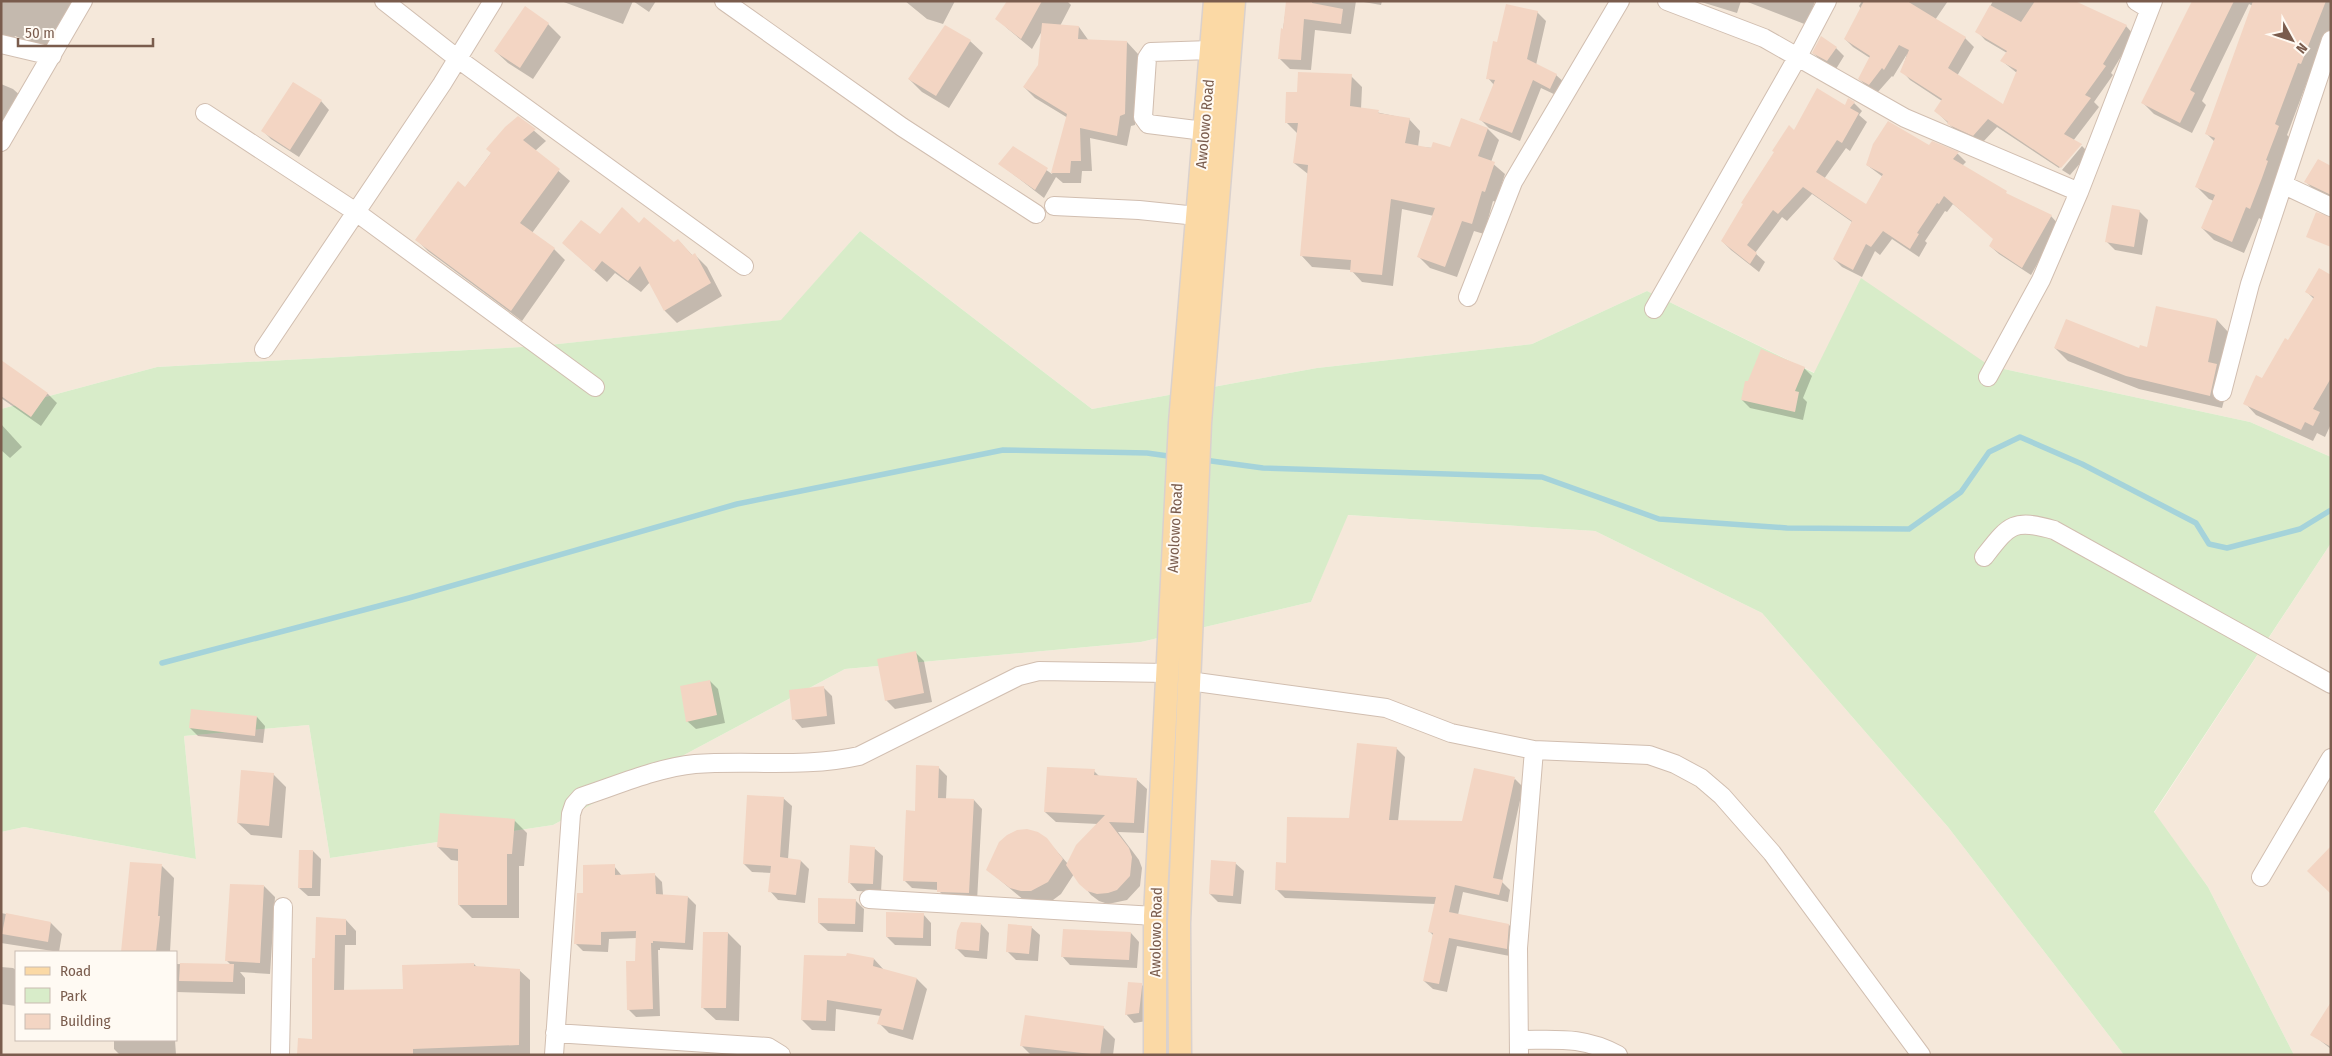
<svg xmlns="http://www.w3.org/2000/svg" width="2332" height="1056" font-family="'Fira Sans Condensed',sans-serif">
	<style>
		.residential { fill: #f5e8da; fill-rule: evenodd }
		.green { fill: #d8ecc9 }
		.shadow { fill: #0003 }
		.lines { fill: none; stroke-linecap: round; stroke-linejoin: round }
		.stream { stroke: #a5d3da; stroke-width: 5.5 }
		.building { fill: #f3d5c3 }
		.minor-casing { stroke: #d1beb0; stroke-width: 20 }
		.major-casing { stroke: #dad1cd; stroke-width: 25 }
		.minor { stroke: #fff; stroke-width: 18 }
		.major { stroke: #fbd9a5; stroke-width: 22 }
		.labels { text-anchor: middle; stroke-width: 4; stroke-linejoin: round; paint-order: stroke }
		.street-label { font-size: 15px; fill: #7a5c4d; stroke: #fffaf3 }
	</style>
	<rect width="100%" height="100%" fill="#fdf6ec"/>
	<path class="residential" d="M1,1h2330v456l-81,-35 -260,-56 -175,7 -168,-82 -115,53 -215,24 -225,41 -232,-178 -78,89 -242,26 -383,21 -156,42z
		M1347,515l248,16 167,82 186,214 176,228h-2123v-223l23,-5 172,32 -12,-123 125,-11 21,133 223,-33 292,-156 296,-27 170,-40zM16,952h160v88h-160z
		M2331,543v512h-37l-86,-168 -54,-74z"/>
	<path class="green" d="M860,231l232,178 225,-41 215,-24 115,-53 167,82 47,-95 129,88 260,56 81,35v86l-177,269 54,75 86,168h-170l-176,-228 -186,-214 -167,-82 -247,-16 -37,87 -170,40 -296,27 -292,156 -223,33 -21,-133 -125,11 12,123 -172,-32 -23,5v-423l156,-42 383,-21 241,-26z"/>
	<path class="shadow" d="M1,1h84l-29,52 -41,-17 -4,7 -10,-1z
		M561,1h95l-7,11 -16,-11 -10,23z
		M905,1h50l-12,23 -16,-5z
		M1008,1h59l4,4 -11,21 19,1 10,14 38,1 11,12 -3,71 -4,1 -4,20 -37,-8 2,33h-10l-1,12h-18l-7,-6 -12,21 -44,-34 13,-17 39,27 16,-56 -33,-20 -11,-11 16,-22 2,-34 -10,18 -24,-20 -11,-11z
		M1287,1h69l-5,33 -36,-4 -4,40 -21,-1 -11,-11z
		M1358,1h24l-1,4z
		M1698,1h43l-4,12z
		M1745,1h70l-8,24z
		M1862,1h86l-13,19 30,18 9,9 -17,29 47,30 13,-33 -15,-12 5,-8 -22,-13 -8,-9 16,-30h79l54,25 8,9 -23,38 2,2 -19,27 5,5 -26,34 9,4h-3l-20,23 -62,-41 -15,16 -25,-11 -21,-21 6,-10 -32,-21 -8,-9 5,-17 -14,23 -1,-1 -15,17 -9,-6 -9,-8 11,-21 -17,-11 -8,-8 16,-30 -2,-3z
		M2194,1h137v32l-18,42 -3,-1 -23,61 4,4 -29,81 -3,-2 -15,35 -30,-13 -12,-12 12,-27 -5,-2 -12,-12 18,-45 -9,-9 47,-127 -4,-2 -47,97 4,4 -14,28 -38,-19 -11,-11z
		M1537,12l9,9 -10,44 20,10 9,8 -7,13 -17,-8 -21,53 -31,-13 -8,-8 13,-35 -6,-7 10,-35z
		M548,24l13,13 -28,42 -25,-16 -13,-12z
		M970,41l13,12 -34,55 -27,-16 -13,-13z
		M1836,48l8,8 -8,13 -14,-8 -9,-8z
		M1351,76l11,11 -1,22 48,10 11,12 -2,16 33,2 11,-30 26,10 11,11 -8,22 14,12 -9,28 -3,-1 -9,33 -10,-3 -17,46 -27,-9 -11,-11 15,-41 -32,-7 -9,77 -31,-4 -11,-12 -39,-3 -11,-12 7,-81 -14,-11 4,-29 -12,-12 12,-28z
		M293,83l28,18 8,9 -30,47 -28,-18 -8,-8z
		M1,84l12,5 9,8 -21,47z
		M1854,103l8,8 -3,4 8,7 -17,29 -4,-3 -22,31 42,27 17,-29 -16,-12 62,-18 4,-4 25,11 8,8 -4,4 49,31 40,19 8,9 -28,50 -32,-21 -9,-8 5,-7 -42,-35 -6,8 -2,-1 -20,30 2,2 -8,14 -27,-18 -12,16 -5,-4 -13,26 -20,-10 -8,-8 18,-37 -40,-28 -25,27 -5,-4 -27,36 10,9 -6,10 -28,-22 -9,-9 73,-110z
		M518,117l28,24 -11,10 35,30 -38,52 22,16 11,11 -43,61 -94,-70 -11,-11 48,-52z
		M2082,146l7,7 -19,22 -8,-5z
		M2331,167v34l-13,-7 -12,-12z
		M2139,211l9,9 -6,35 -27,-5 -8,-8z
		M640,225l34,18 4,-3 15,16 2,-1 12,12 15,29 -45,27 -12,-12 -15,-29 -9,10 -26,-19 -8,9 -44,-39z
		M2331,277v147l-6,13 -8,-4 -4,8 -57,-26 -11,-12 44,-62 25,-42 -7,-7z
		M2217,320l12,13 1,45 -8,30 -83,-19 -71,-28 -13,-13 93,1z
		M1,363l47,31 9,9 -16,23 -40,-28z
		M1804,368l8,8 -9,22 4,4 -4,18 -53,-12 -8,-8z
		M1,424l21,23 -12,11 -9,-8z
		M916,653l8,8 8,41 -37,7 -9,-9z
		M710,681l8,8 7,34 -29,6 -9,-8z
		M823,687l9,9 3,28 -33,4 -8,-9z
		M257,717l8,9 -2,17 -65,-7 -8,-8z
		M1396,748l9,9 -7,64 65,2 52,-44 8,8 -21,95 8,8 -2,12 -45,-10 -5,23 51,10 8,8 -2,24 -58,-11 -10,46 -14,-3 -9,-8 10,-45 -4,-4 5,-28 -150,-6 -9,-9 11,-25 63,-45z
		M938,767l9,9 -1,23 28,1 8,9 -5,92 -30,-2 -9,-9 -26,-2 -8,-8 12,-68z
		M1094,771l6,6 36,2 11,10 -3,44 -26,-1 21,28 3,8 -2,18 -13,14 -19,4 -9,-3 -8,-6 -17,-21 -13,20 -8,6 -19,4 -9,-3 -37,-31 58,-31 22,25 30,-40 -42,-2 -11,-10z
		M273,774l13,13 -4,51 -31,-3 -13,-12z
		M783,798l9,8 -4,53 13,2 8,8 -4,34 -27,-3 -8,-9 2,-18 -20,-1 -8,-8z
		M514,820l13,13 -3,33h-5v52h-47l-13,-13v-44l-8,-1 -13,-13z
		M874,848l9,8 -2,36 -24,-1 -8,-9z
		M313,851l8,8 -1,37h-12l-9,-8z
		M131,863l31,3 12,12 -4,74h-48z
		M1235,863l9,8 -3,33 -23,-2 -8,-8z
		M614,866l8,10 32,-2 8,8 1,13 25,2 8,8 -3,45 -33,-2v2h-2l2,66 -24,1 -8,-8 8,-47 1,-24 -28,1 -1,13 -25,-1 -8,-8 9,-49z
		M264,886l11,11 -5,77 -30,-2 5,6v16l-69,-2v-28l55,1 -4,-4z
		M855,900l9,9 -1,23 -35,-1 -9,-8z
		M1,913l50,10 11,11 -3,18 -58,-9z
		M923,914l8,9v23l-36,-1 -8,-8z
		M346,920l10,11v14h-11l-1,46 60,-1 70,-26 3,3 42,3 11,10v75h-232l15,-15 3,-80z
		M981,924l8,9 -2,26 -22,-2 -8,-8z
		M1031,927l9,8 -2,26 -22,-1 -9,-9z
		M1064,930l67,3 8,9 -2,26 -67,-3 -8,-9z
		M728,933l13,13 -2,75 -23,-1 -13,-12z
		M874,959l10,11 33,9 10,10 -14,51 -24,-7 -10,-10 2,-7 -45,-7 -1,22 -23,-1 -10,-10z
		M1,967l12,1 3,2v36l-15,-2z
		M1141,984l9,9 -3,28 -13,2 -8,-9z
		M2331,1004v45l-19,-15z
		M1103,1027l12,12 -2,16h-82l-9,-9z
		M114,1040h61l1,15h-56l-6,-6z"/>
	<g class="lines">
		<path class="stream" d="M1204,460l59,8 279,9 117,42 128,9 122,1 52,-37 28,-40 31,-15 62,27 114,59 13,21 18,4 73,-19 31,-19
			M162,663l247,-65 328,-94 266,-54 144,3 28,4"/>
	</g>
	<path class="building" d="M1007,1h35l-21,38 -26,-20z
		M1286,1h26v2l31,6 -2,15 -37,-5 -3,41 -23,-1 3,-31 2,1z
		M1864,1h43l59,36 -18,31 55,36 14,-34 -17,-9 7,-10 -32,-19 15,-27 31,17 14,-21h40l52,24 -24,39 3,2 -21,29 6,3 -27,36 18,10 -21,24 -73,-49 -15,17 -26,-12 1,-2 -14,-11 8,-12 -42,-27 9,-22 -10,-5 -15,25 -2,-2 -13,17 -11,-6 12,-23 -26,-17z
		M2192,1h42l-44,89 5,3 -15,30 -39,-20z
		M2253,1h73l-25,63 -3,-1 -23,61 4,2 -13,34 2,1 -6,17 -12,31 -4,-2 -14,35 -31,-14 14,-33 -20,-8 20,-49 -10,-4z
		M1506,4l32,7 -11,48 30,15 -7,15 -17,-9 -21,53 -33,-13 16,-40 -9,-1 7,-38 4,1z
		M525,6l24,17 -29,45 -26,-17z
		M1042,23l37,3 -1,13 49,2 -2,73 -5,2 -3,20 -37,-8 1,33h-10l-1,12h-19l16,-59 -44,-27 15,-22z
		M945,25l26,15 -35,56 -28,-17z
		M1821,36l16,11 -10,14 -15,-8z
		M1298,72l54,2 -2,32 29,4 -1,3 32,5 -5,25 26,5 2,-6 17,5 11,-29 27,10 -10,28 17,6 -10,30 -3,-1 -10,33 -10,-3 -17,46 -28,-10 18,-49 -44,-9 -9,76 -32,-3 1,-12 -51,-4 8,-91 -15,-2 5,-40h-13l1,-31h11z
		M293,82l29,18 -32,50 -29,-19z
		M1817,88l28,17 3,-7 7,4 -5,6 9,5 -17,30 -5,-3 -21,32 50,32 17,-30 -17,-9 7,-21 15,-23 41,24 3,-4 27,11 -6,7 54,32 -1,2 46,22 -30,53 -33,-22 4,-7 -49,-43 -5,8 -2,-1 -20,30 2,1 -9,15 -27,-18 -12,16 -5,-3 -13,26 -20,-11 19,-38 -49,-34 -25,27 -5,-4 -26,35 10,8 -7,11 -29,-23 22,-37 -2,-1 33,-51 -2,-1 17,-26 5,5z
		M518,116l18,13 -13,11 37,29 -40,54 35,25 -44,63 -96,-71 43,-59 7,6 26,-34 -5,-4 19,-22z
		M1013,146l35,22 -13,22 -37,-26z
		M2318,159l13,7v29l-27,-13z
		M2112,205l28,5 -6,37 -29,-5z
		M622,207l17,16 5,-6 30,25 4,-3 14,16 3,-2 16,30 -47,28 -24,-45 -12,15 -26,-20 -8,10 -32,-28 19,-23 19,14z
		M2316,212l15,5v30l-25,-10z
		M2319,268l12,7v103l-18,31 7,3 -7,14 -8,-4 -4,8 -58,-26 13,-29 6,3 23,-40 3,2 26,-43 -9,-5z
		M2156,306l61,13 -9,43 9,2 -7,32 -84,-20 -72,-28 12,-29 73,29 1,-3 7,2z
		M1761,349l44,18 -10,24 4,1 -4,20 -54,-12 4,-19h3z
		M1,360l47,33 -17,24 -30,-21z
		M916,651l8,42 -39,8 -8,-42z
		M710,680l7,35 -31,7 -6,-36z
		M824,686l3,30 -35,4 -3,-30z
		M191,709l66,7 -2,20 -66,-8z
		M1357,743l40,4 -8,73 73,1 12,-53 41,9 -22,101 10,2 -4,15 -44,-10 -6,27 60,12 -2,25 -58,-11 -10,46 -16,-3 10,-48 -5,-1 8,-35 -161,-7 1,-28 10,1 1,-46 62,1z
		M916,765l23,1 -1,32 36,1 -5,94 -32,-1v-10l-34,-1 3,-71 9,1z
		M1047,767l48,2 -1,6 43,3 -3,45 -25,-1 20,26 3,9 -2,19 -13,14 -9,3 -11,1 -10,-3 -8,-7 -13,-19 10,-20 29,-30 -61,-3z
		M241,770l33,3 -5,53 -32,-3z
		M747,795l37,2 -4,60 21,3 -5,35 -28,-3 3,-26 -28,-2z
		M440,813l75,6 -3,35h-5v51h-49v-56l-21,-2z
		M1027,829l11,3 9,6 16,21 -15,23 -17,9h-10l-11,-3 -24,-18 13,-28 8,-7 10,-5z
		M850,845l25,2 -2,37 -25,-1z
		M2331,846v48l-24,-23z
		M299,850h14l-1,38h-14z
		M1211,860l25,2 -3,34 -24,-2z
		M130,862l32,2 -4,52h2l-4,36h-35z
		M615,864v11l40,-2 1,21 32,2 -3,47 -32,-2v2h-2l2,66 -26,1 -1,-49h9l1,-30 -35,1v13l-27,-1 3,-51h6v-28z
		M230,884l34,1 -4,78 -35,-2z
		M818,898l38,1 -1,25 -37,-1z
		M886,912l38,1 -1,25 -37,-1z
		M6,913l45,9 -3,20 -46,-8z
		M316,917l30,2v16h-11l-1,55 69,-1 -1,-24 72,-2v3l46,3 -1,76 -106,4v6h-116l1,-17 14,1v-81h3z
		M961,922l20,1 -2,28 -24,-2 2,-18z
		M1008,924l24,2 -3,28 -23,-2z
		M1063,929l68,3 -2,28 -68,-3z
		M703,932h25l-2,76h-25z
		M847,953l27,5 -1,8 44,12 -14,52 -26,-6 5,-15 -55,-9 -1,21 -25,-1 3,-65 42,1z
		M180,963l54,1 -1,18 -54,-1z
		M1128,982l14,1v4l-3,26 -14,2z
		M2331,1002v45l-21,-12z
		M1025,1015l79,11 -4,29 -80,-9z"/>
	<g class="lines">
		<g class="minor-casing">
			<path id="minor" d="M384,1l74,58 286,207
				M724,1l178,126 134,87
				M1667,1l97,37 141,80 174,74
				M2136,1l13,8
				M1,44l51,12
				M1211,50l-60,2 -4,6 -4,59 5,7 56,7 12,-1
				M205,113l151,99 239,175
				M1,142l82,-141
				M2284,185l47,22
				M1054,206l85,4 58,6
				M1468,297l45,-115 107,-181
				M1654,309l143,-251 30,-57
				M264,349l178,-265 51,-83
				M1988,377l53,-97 38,-88 74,-191
				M2222,392l28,-108 81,-244
				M1984,557c25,-32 29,-39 70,-27l277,154
				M1189,681l197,27 65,25 83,17 115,5 26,9 26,14 21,18 50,57 149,202
				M2261,877l70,-119
				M869,899l286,17
				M555,1033l213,14 13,8
				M1519,1040c37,0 64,-4 99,15
				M280,1055l3,-148
				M554,1055l17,-241 3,-9 7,-8c37,-12 75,-29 114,-33 54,-4 110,4 164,-8l160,-80 20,-5 129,2
				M1519,1055l-1,-107 16,-198"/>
		</g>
		<g class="major-casing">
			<path id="major" d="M1155,1055v-139l25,-493 35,-422
				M1180,1055l-1,-132 21,-500 34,-422"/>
		</g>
		<use href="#minor" class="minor"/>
		<use href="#major" class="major"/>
	</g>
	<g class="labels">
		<g class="street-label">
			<text transform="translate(1205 124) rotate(-85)" y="5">Awolowo Road</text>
			<text transform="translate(1175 528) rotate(-87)" y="5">Awolowo Road</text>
			<text transform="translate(1156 932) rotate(-89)" y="5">Awolowo Road</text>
		</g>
	</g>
	<rect width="2332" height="1056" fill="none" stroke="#7a5c4d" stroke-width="5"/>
	<rect x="15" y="951" width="162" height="90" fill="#fffaf3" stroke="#cabbb1"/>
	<rect x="25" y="967" width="25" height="8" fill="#fbd9a5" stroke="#cabbb1"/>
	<text x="60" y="976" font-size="15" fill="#7a5c4d">Road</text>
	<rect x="25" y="988" width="25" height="15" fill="#d8ecc9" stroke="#cabbb1"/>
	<text x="60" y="1001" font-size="15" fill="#7a5c4d">Park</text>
	<rect x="25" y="1014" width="25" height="15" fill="#f3d5c3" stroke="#cabbb1"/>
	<text x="60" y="1026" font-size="15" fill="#7a5c4d">Building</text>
	<g transform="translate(2292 40) rotate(130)" stroke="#fffaf3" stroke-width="4" paint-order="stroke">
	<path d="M0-4L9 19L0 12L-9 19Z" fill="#7a5c4d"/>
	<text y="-8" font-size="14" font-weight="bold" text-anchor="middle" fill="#7a5c4d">N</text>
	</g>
	<path d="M18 38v8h135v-8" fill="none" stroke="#7a5c4d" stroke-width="2.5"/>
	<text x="25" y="38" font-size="15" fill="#7a5c4d" stroke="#fffaf3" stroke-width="4" paint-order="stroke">50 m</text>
</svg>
